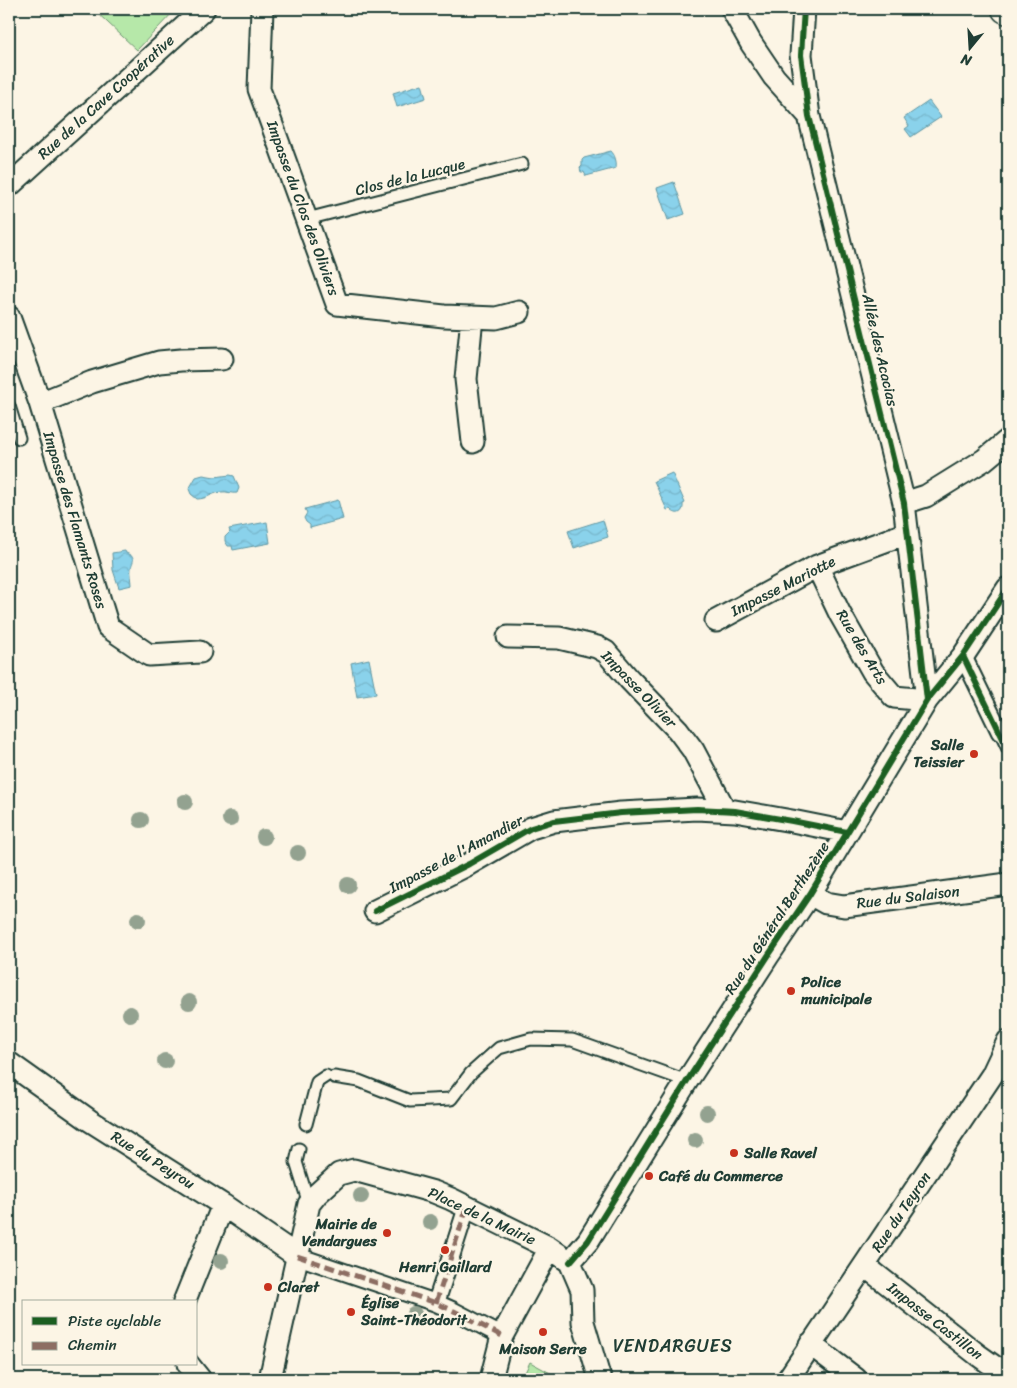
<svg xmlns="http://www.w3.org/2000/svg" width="1017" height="1388" font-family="Sriracha,sans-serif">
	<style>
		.green { fill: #b6e8a9; stroke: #6a926e }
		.water { fill: url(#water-waves); stroke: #5f96a2 }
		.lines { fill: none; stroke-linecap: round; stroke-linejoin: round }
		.service-casing { stroke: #1f3d34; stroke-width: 15 }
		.pedestrian-casing { stroke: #1f3d34; stroke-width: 20 }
		.minor-casing { stroke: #1f3d34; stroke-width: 25 }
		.primary-casing { stroke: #1f3d34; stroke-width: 31 }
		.service { stroke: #fcf5e5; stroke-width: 11 }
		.pedestrian { stroke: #fcf5e5; stroke-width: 16 }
		.minor { stroke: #fcf5e5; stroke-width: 21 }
		.primary { stroke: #fcf5e5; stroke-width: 28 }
		.quiet { stroke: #8d6e63; stroke-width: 5; stroke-dasharray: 10 5; stroke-linecap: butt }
		.cycleway-casing { stroke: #fcf5e5; stroke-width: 9 }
		.cycleway { stroke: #1b5e20; stroke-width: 6 }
		.tree { fill: #93a290 }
		.poi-dot { fill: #c8321e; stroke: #fcf5e5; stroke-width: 2 }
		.labels { text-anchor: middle; stroke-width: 4.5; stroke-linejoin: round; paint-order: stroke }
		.street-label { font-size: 15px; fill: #1f3d34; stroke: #fcf5e5 }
		.poi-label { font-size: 15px; font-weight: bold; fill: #1f3d34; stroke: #fcf5e5; text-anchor: start }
		.quarter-label { font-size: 18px; letter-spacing: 1px; fill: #1f3d34; stroke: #fcf5e5 }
	</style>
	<defs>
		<pattern id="water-waves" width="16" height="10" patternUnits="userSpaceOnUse" patternTransform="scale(1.25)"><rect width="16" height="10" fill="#8ad2eb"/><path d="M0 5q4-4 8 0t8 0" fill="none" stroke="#77b5ca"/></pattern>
	</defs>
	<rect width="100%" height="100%" fill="#fcf5e5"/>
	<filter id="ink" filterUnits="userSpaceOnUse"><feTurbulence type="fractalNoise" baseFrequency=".02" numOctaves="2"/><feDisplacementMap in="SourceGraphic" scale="10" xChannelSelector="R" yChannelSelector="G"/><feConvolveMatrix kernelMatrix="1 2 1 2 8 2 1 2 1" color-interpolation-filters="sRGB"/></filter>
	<g filter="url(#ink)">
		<path class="green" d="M93,9h83l-39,41z
			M530,1362l22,12 -2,5h-28z"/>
		<path class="water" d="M422,84l4,14 -29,9 -4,-14z
			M929,101l12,16 -30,20 -6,-8 4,-3 -5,-8z
			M611,151c4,4 6,11 5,17l-30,8 -2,-4h-3l-1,-4 2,-2v-6l2,-2z
			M674,182l11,32 -17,6 -11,-32z
			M672,473l13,30 -2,1c1,10 -7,12 -13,5l-3,1 -13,-29z
			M203,475l12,2 15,-2 4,1 5,12 -2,5c-6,1 -10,-2 -16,-1 -9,1 -14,7 -24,7l-6,-5 -2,-5 7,-12z
			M338,500l5,19 -33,9v-3l-4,-3 -2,-4 3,-5 -2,-4z
			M603,520l5,17 -34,11 -6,-17z
			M267,522l3,21 -37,7 -1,-4h-4l-3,-5v-4l5,-5 -1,-3z
			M125,551l1,2c12,5 6,8 5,15 -1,5 1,12 1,17l-13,3 -6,-18 -1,-17z
			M369,659l7,35 -19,3 -6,-34z"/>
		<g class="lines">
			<g class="service-casing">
				<path id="service" d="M307,219l215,-55
					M9,406l10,32
					M1000,732l8,17
					M334,1077l25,4 51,20 41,-2 20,-26 28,-25 32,-9 41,1 115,41
					M306,1124l11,-42 9,-6
					M299,1149l-3,13 13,42"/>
			</g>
			<g class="pedestrian-casing">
				<path id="pedestrian" d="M963,656l37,76
					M297,1256l139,47 18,8 48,25
					M436,1303l31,-96"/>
			</g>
			<g class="minor-casing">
				<path id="minor" d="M262,9l-3,80 78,215 107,12 52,2 23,-6
					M732,9l19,34 23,34 35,39
					M804,9l-3,46 8,61 95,387 23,197
					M9,186l195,-177
					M9,317l31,86 68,224 41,28 51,-3
					M472,317l-6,62 7,63
					M40,403l52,-21 67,-20 22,-2 41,-1
					M904,503l22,-7 58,-36 24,-20
					M817,566l23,48 33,58 21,25 33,3
					M716,621l101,-55 90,-33
					M508,637l51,1 38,9 9,5 23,27 49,51 15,20 32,60
					M810,894l16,9 18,3 164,-22
					M375,911l94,-47 62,-36 23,-7 67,-8 76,-4 38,2 57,10 55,11
					M9,1063l80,57 134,85 74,51
					M570,1262l18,-21 99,-160 81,-125 42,-62 117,-194 36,-44 45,-68
					M570,1262l12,28 1,32 16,54 2,3
					M865,1266l113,89 17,12 13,2
					M184,1302l39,-97
					M810,1344l46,35
					M188,1364l12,15
					M270,1379l39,-175 8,-10 22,-20 15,-4 80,22 17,7 99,49 20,14
					M491,1379l11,-43 48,-88
					M788,1379l204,-304 16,-34"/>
			</g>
			<g class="primary-casing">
				<path id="primary" d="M1006,9l2,1"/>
			</g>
			<use href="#service" class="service"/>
			<use href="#pedestrian" class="pedestrian"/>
			<use href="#minor" class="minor"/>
			<use href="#primary" class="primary"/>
			<path class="quiet" d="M297,1256l139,47 18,8 48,25
				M436,1303l31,-96"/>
			<g class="cycleway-casing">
				<path id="cycleway" d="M804,9l-3,46 8,61 95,387 23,197
					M963,656l45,93
					M375,911l94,-47 62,-36 23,-7 67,-8 76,-4 38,2 57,10 55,11
					M570,1262l18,-21 99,-160 81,-125 42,-62 117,-194 36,-44 45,-68"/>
			</g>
			<use href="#cycleway" class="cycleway"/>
		</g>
		<g class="tree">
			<circle cx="185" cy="802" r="8"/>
			<circle cx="230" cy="819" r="8"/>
			<circle cx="141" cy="820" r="8"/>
			<circle cx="264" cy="837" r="8"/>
			<circle cx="298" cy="853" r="8"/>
			<circle cx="348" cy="885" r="8"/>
			<circle cx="138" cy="920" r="8"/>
			<circle cx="189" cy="1002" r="8"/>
			<circle cx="130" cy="1014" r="8"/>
			<circle cx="165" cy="1061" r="8"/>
			<circle cx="707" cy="1113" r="8"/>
			<circle cx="695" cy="1140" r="8"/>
			<circle cx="361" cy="1196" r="8"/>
			<circle cx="430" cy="1222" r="8"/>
			<circle cx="221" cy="1261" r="8"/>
			<circle cx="414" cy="1314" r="8"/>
		</g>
	</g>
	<g class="poi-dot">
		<circle cx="974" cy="754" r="5"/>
		<circle cx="791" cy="991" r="5"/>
		<circle cx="734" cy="1153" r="5"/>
		<circle cx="649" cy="1176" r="5"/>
		<circle cx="387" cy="1233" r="5"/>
		<circle cx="445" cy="1250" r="5"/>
		<circle cx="268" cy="1287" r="5"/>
		<circle cx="351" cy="1312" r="5"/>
		<circle cx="543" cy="1332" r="5"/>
	</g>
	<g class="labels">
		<g class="street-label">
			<text transform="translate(106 97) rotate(-42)" y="5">Rue de la Cave Coopérative</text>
			<text transform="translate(410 177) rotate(-14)" y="5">Clos de la Lucque</text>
			<text transform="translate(303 208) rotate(70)" y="5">Impasse du Clos des Oliviers</text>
			<text transform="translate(880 350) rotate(77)" y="5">Allée des Acacias</text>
			<text transform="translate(75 520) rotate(73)" y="5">Impasse des Flamants Roses</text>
			<text transform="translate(783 586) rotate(-27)" y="5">Impasse Mariotte</text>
			<text transform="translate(862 647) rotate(59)" y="5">Rue des Arts</text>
			<text transform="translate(639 689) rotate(46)" y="5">Impasse Olivier</text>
			<text transform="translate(456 854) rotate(-28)" y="5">Impasse de l'Amandier</text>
			<text transform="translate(908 897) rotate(-7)" y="5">Rue du Salaison</text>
			<text transform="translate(777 918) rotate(-57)" y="5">Rue du Général Berthezène</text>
			<text transform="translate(153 1160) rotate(32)" y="5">Rue du Peyrou</text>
			<text transform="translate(901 1212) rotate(-56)" y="5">Rue du Teyron</text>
			<text transform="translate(482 1216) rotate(25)" y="5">Place de la Mairie</text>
			<text transform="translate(935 1321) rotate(38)" y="5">Impasse Castillon</text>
		</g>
		<g class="poi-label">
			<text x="964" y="750" text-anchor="end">Salle<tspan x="964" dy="17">Teissier</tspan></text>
			<text x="801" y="987">Police<tspan x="801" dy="17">municipale</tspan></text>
			<text x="744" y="1158">Salle Ravel</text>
			<text x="659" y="1181">Café du Commerce</text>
			<text x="377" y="1229" text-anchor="end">Mairie de<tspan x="377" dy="17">Vendargues</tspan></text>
			<text x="445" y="1272" text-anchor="middle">Henri Gaillard</text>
			<text x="278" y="1292">Claret</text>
			<text x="361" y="1308">Église<tspan x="361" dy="17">Saint-Théodorit</tspan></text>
			<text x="543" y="1354" text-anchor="middle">Maison Serre</text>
		</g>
		<g class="quarter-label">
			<text x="673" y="1352">VENDARGUES</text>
		</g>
	</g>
	<rect width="1017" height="1388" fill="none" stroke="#fcf5e5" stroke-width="30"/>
	<rect x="15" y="15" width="987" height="1358" fill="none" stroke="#1f3d34" stroke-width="2" filter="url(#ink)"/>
	<rect x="22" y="1300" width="175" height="65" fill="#fcf5e5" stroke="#a4ab9e"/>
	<rect x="32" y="1317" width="25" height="8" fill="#1b5e20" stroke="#a4ab9e"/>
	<text x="68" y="1326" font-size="15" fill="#1f3d34">Piste cyclable</text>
	<rect x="32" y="1342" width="25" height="8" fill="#8d6e63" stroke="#a4ab9e"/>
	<text x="68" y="1350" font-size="15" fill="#1f3d34">Chemin</text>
	<g transform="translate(970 48) rotate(198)" stroke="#fcf5e5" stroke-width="4" paint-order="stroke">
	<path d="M0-4L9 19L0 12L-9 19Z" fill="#1f3d34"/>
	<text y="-8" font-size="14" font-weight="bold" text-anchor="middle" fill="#1f3d34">N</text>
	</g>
</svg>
